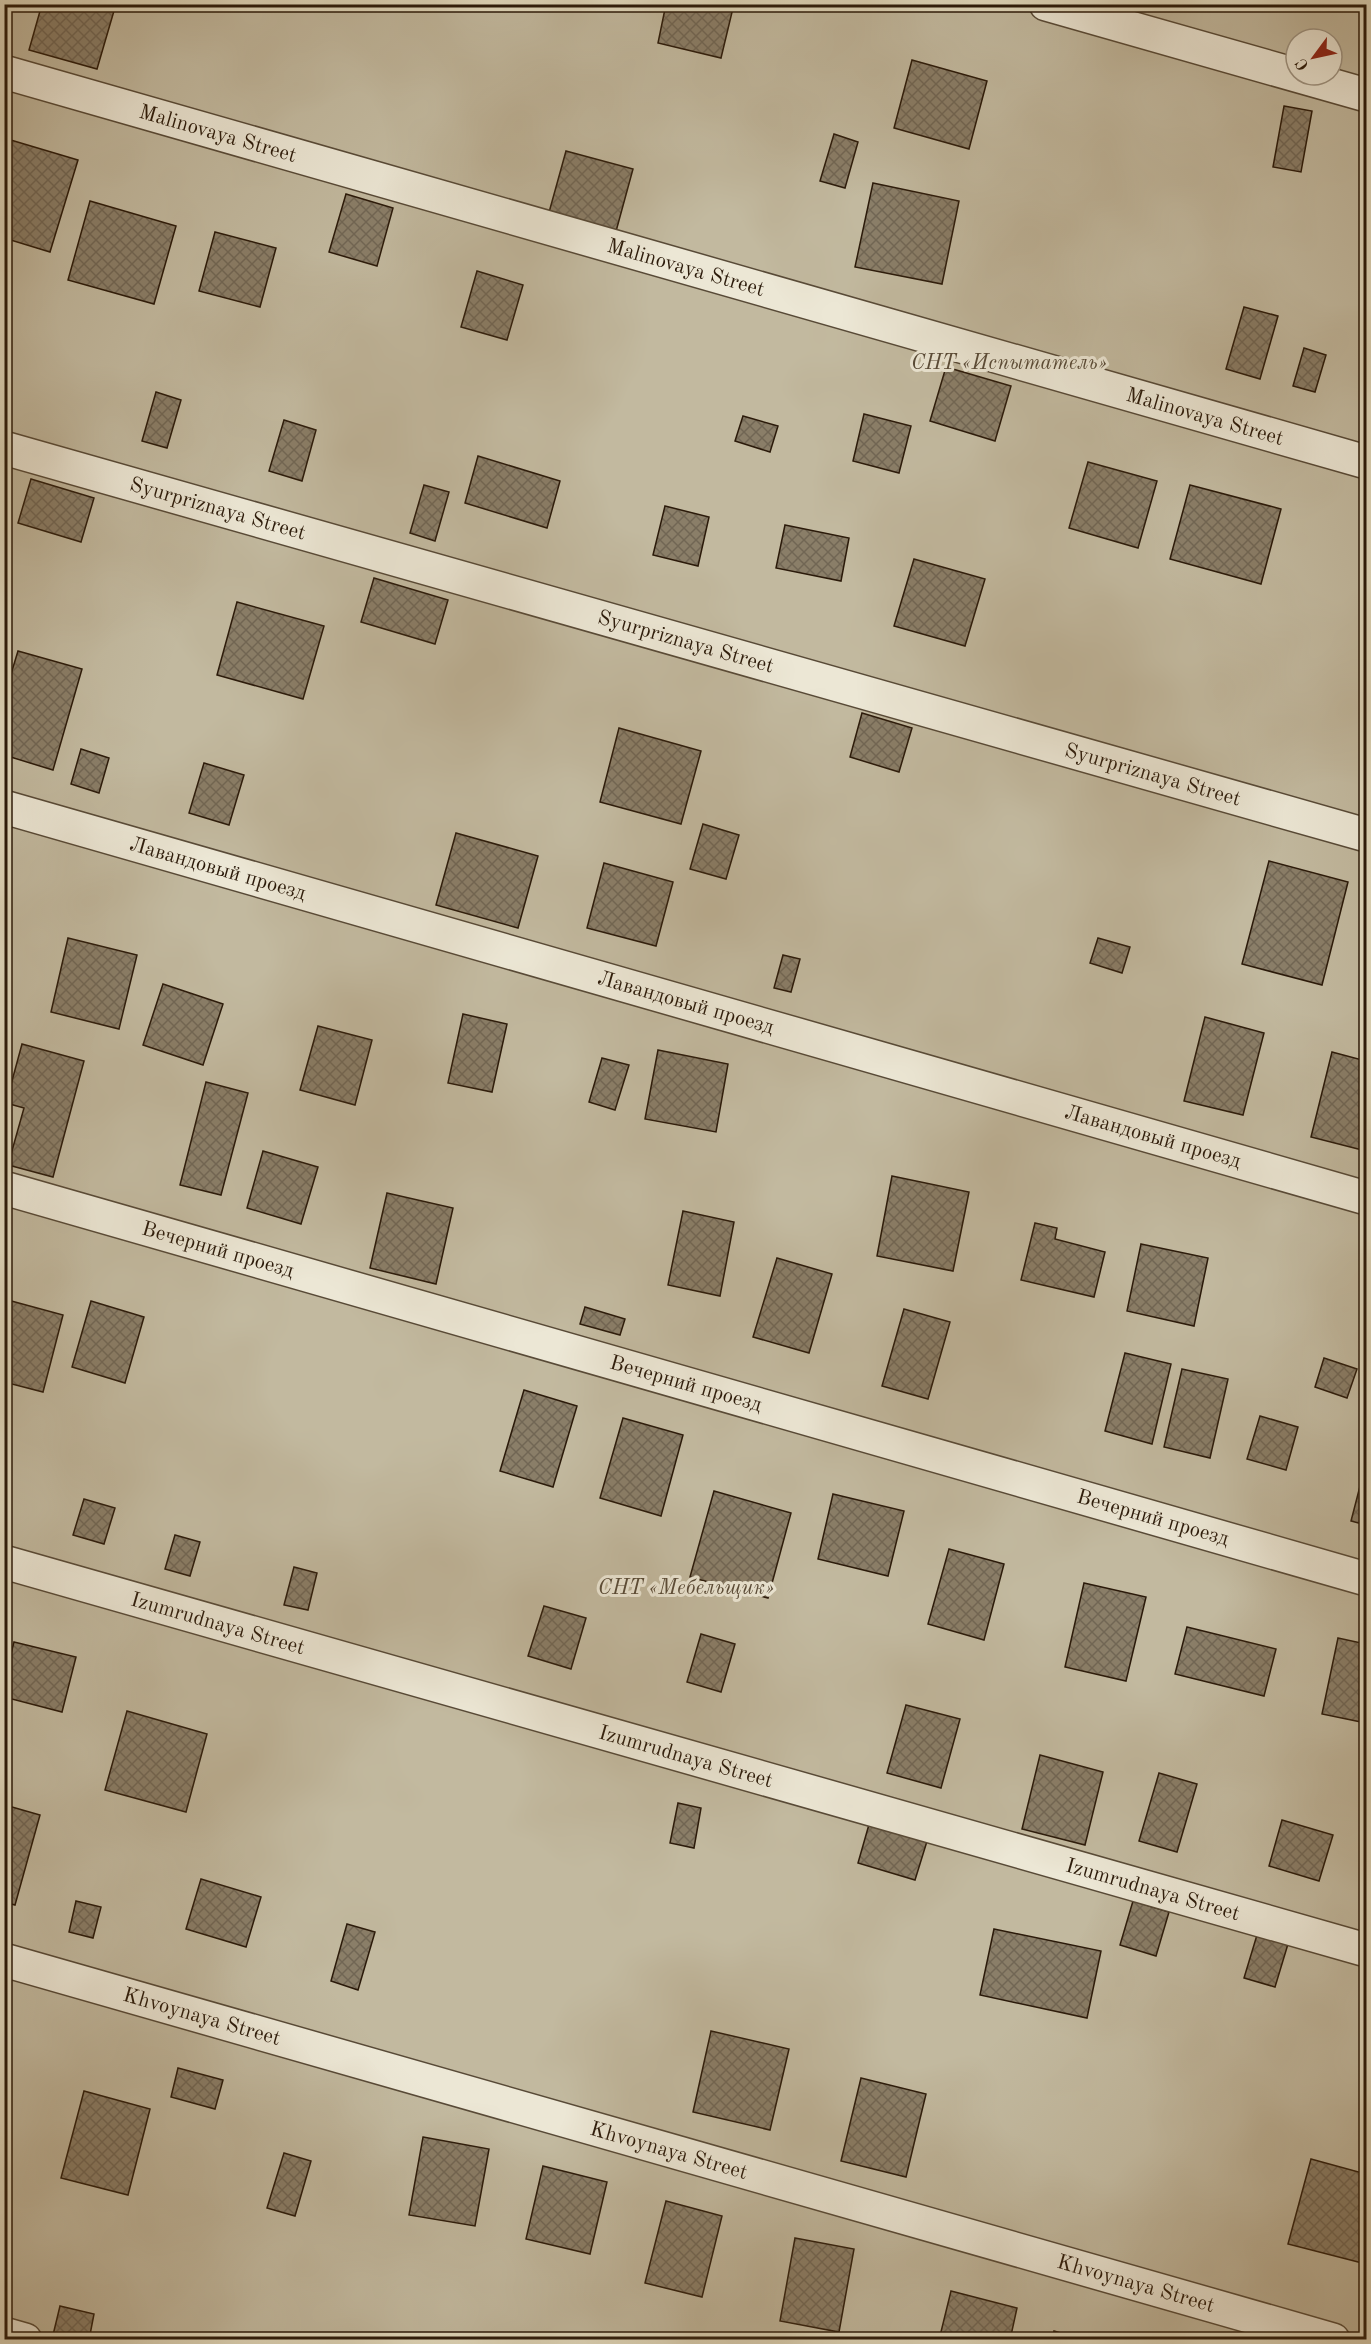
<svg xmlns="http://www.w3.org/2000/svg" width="1371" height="2344" font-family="'Old Standard TT',serif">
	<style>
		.garden { fill: #c2b99f; stroke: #766a54; stroke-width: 1.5; fill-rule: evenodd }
		.building { fill: url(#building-cross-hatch); stroke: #2b1a0a; stroke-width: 1.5 }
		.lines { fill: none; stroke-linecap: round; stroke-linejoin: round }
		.street-casing { stroke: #584a37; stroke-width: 36 }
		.street { stroke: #ece7d5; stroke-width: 33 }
		.labels { text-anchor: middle; stroke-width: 6; stroke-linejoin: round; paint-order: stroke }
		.street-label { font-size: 21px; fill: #2b1a0a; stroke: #ece7d5 }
		.park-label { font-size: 21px; font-style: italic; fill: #584a37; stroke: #ece7d5 }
	</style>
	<defs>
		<pattern id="building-cross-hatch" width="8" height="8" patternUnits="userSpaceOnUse" patternTransform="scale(1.5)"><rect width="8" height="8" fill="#8a7e68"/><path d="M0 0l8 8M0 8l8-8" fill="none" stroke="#716654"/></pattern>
	</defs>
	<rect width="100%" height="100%" fill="#e1dabe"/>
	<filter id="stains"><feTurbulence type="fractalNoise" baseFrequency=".00333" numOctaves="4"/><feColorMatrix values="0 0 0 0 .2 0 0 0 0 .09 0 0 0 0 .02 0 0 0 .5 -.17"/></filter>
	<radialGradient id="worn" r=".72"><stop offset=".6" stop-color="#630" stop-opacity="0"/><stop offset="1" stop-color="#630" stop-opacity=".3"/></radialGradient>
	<path class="garden" d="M5,5h1361v2334l-1361,1zM1296,39h36v36h-36z"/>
	<path class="building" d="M42,4h74l-19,65 -68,-19z
		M666,4h54l13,4 -12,50 -63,-15z
		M912,60l75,21 -18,68 -75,-21z
		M1284,106l28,5 -11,61 -28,-5z
		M834,134l24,8 -13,46 -25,-7z
		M4,138l74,22 -28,92 -46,-14z
		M566,151l67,18 -18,66 -67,-19z
		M873,183l86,18 -17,83 -87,-17z
		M346,194l47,14 -16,58 -48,-14z
		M90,201l86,25 -22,78 -86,-24z
		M215,232l61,16 -16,59 -61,-16z
		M477,271l46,14 -16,55 -46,-13z
		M1244,307l34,9 -18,63 -34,-10z
		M1304,348l22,7 -11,37 -22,-6z
		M946,367l65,19 -16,55 -65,-20z
		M156,392l25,8 -14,48 -25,-7z
		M864,414l47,12 -12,47 -46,-12z
		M743,416l35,10 -8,26 -35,-11z
		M284,420l32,10 -14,51 -33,-10z
		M478,456l82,25 -13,47 -82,-25z
		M1088,462l69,19 -19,67 -69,-20z
		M31,479l63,19 -13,44 -63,-19z
		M424,485l25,7 -14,49 -25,-8z
		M1190,485l91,24 -20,75 -91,-25z
		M665,506l44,11 -11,49 -45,-11z
		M785,525l64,13 -8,43 -65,-13z
		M914,559l71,20 -20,67 -71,-20z
		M374,578l74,22 -13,44 -74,-22z
		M237,602l87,24 -21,73 -86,-24z
		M18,651l64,18 -29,101 -49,-15v-58z
		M862,713l50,15 -13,44 -49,-15z
		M619,728l82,23 -20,73 -81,-22z
		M81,749l28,9 -10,35 -28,-9z
		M204,763l40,12 -15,50 -40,-12z
		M703,824l36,11 -13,44 -36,-10z
		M456,833l82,23 -20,72 -82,-23z
		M1269,861l79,21 -26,103 -80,-21z
		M604,863l69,19 -17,64 -69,-18z
		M68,938l69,17 -18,74 -68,-17z
		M1098,938l32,9 -8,26 -32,-10z
		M783,955l17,4 -9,33 -17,-4z
		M163,984l60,20 -20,61 -60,-20z
		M463,1014l44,10 -15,68 -44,-9z
		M1205,1017l59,16 -21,82 -59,-14z
		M318,1026l54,14 -17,65 -55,-15z
		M22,1044l62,17 -31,116 -45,-12 16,-57 -18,-5z
		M658,1050l70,14 -12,68 -71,-13z
		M1332,1052l34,9v90l-55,-14z
		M602,1058l27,7 -14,45 -26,-8z
		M206,1082l42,11 -27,102 -41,-10z
		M263,1151l55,16 -17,57 -54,-16z
		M892,1176l77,16 -16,79 -76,-15z
		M387,1193l66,15 -17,76 -66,-16z
		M683,1211l51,11 -14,74 -52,-11z
		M1035,1223l22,5 -2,11 50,13 -11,45 -73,-17z
		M1141,1244l67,14 -14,68 -67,-15z
		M777,1258l55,16 -23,79 -56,-16z
		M4,1299l59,16 -20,77 -39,-10z
		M91,1301l53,16 -19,66 -53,-16z
		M585,1307l40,12 -5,16 -40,-11z
		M904,1309l46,13 -22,77 -46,-13z
		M1125,1353l46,11 -19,80 -47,-13z
		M1324,1358l33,11 -10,29 -32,-11z
		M1182,1369l46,10 -18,79 -46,-11z
		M524,1390l53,16 -24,81 -53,-16z
		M1260,1416l38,11 -12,43 -39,-11z
		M623,1418l60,17 -22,81 -61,-18z
		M1366,1463v62l-15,-4z
		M714,1491l77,22 -23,85 -78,-21z
		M833,1494l71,17 -16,65 -70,-17z
		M84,1499l31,9 -11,36 -31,-9z
		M175,1535l25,7 -10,34 -25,-7z
		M949,1549l55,15 -20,76 -56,-16z
		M294,1567l23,6 -9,37 -24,-5z
		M1084,1583l62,14 -20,84 -61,-14z
		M544,1606l42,12 -15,51 -43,-13z
		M1187,1627l89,22 -12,47 -89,-22z
		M701,1634l34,10 -14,48 -34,-10z
		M1338,1638l28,6v79l-44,-9z
		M14,1642l62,15 -14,55 -58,-15v-16z
		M906,1705l54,14 -19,69 -54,-15z
		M127,1711l80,23 -21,78 -81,-22z
		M1040,1755l63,17 -18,73 -63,-16z
		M1159,1773l38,11 -20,68 -38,-11z
		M678,1803l23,5 -7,40 -24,-5z
		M5,1805l35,10 -25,90 -11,-3z
		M1282,1820l51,15 -14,46 -50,-15z
		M870,1821l58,17 -13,42 -57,-17z
		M201,1879l60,18 -15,50 -60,-18z
		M76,1901l25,6 -8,31 -24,-6z
		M1133,1901l36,11 -13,44 -36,-11z
		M347,1924l28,8 -17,58 -27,-9z
		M994,1929l107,22 -14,67 -107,-23z
		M1257,1935l31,9 -13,43 -31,-9z
		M711,2031l78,18 -19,81 -77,-18z
		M178,2068l45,12 -8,29 -44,-12z
		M861,2078l65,16 -20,83 -65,-16z
		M84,2091l66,18 -22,86 -67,-17z
		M423,2137l66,12 -14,77 -66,-11z
		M284,2153l27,8 -16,55 -28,-8z
		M1311,2159l55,15v90l-78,-20z
		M543,2166l64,16 -17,72 -64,-15z
		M666,2201l56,15 -20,81 -57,-14z
		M795,2238l59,11 -15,83 -59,-11z
		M951,2291l66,17 -7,32h-71z
		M60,2306l34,8 -5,26h-15l-21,-5z
		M1054,2331l31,9h-33z"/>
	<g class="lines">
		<g class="street-casing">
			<path id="street" d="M1046,4l320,91
				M4,72l1362,390
				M4,448l1362,387
				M4,807l1362,391
				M4,1188l1362,391
				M4,1562l1362,388
				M4,1960l1329,380
				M4,2334l21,6"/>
		</g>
		<use href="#street" class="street"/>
	</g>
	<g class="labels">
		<g class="street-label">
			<text transform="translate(218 133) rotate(16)" y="7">Malinovaya Street</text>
			<text transform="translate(686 267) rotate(16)" y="7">Malinovaya Street</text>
			<text transform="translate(1205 416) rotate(16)" y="7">Malinovaya Street</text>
			<text transform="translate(218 508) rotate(16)" y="7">Syurpriznaya Street</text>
			<text transform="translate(686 641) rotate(16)" y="7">Syurpriznaya Street</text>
			<text transform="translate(1153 774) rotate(16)" y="7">Syurpriznaya Street</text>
			<text transform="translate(218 868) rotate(16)" y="7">Лавандовый проезд</text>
			<text transform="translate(686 1002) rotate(16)" y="7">Лавандовый проезд</text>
			<text transform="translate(1153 1136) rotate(16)" y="7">Лавандовый проезд</text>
			<text transform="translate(218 1249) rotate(16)" y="7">Вечерний проезд</text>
			<text transform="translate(686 1383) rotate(16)" y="7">Вечерний проезд</text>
			<text transform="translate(1153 1517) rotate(16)" y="7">Вечерний проезд</text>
			<text transform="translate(218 1623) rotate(16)" y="7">Izumrudnaya Street</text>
			<text transform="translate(686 1756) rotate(16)" y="7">Izumrudnaya Street</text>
			<text transform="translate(1153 1889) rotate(16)" y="7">Izumrudnaya Street</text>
			<text transform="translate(202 2016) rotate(16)" y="7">Khvoynaya Street</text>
			<text transform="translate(669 2150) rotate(16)" y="7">Khvoynaya Street</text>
			<text transform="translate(1136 2283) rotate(16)" y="7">Khvoynaya Street</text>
		</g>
		<g class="park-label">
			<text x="1009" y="369">СНТ «Испытатель»</text>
			<text x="686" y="1594">СНТ «Мебельщик»</text>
		</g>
	</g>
	<rect width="1371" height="2344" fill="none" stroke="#e1dabe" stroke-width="24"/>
	<rect x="6" y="6" width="1359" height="2332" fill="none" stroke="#2b1a0a" stroke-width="3"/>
	<rect x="12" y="12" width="1347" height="2320" fill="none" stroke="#2b1a0a" stroke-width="1.5"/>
	<g transform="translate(1314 57) rotate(237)"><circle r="28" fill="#ece7d5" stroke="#9f9584" stroke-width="1.5"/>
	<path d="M0-4.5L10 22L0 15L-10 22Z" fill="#8f2418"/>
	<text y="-9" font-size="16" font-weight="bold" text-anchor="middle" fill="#2b1a0a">С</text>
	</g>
	<rect width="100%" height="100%" filter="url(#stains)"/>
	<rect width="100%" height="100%" fill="url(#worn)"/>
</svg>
